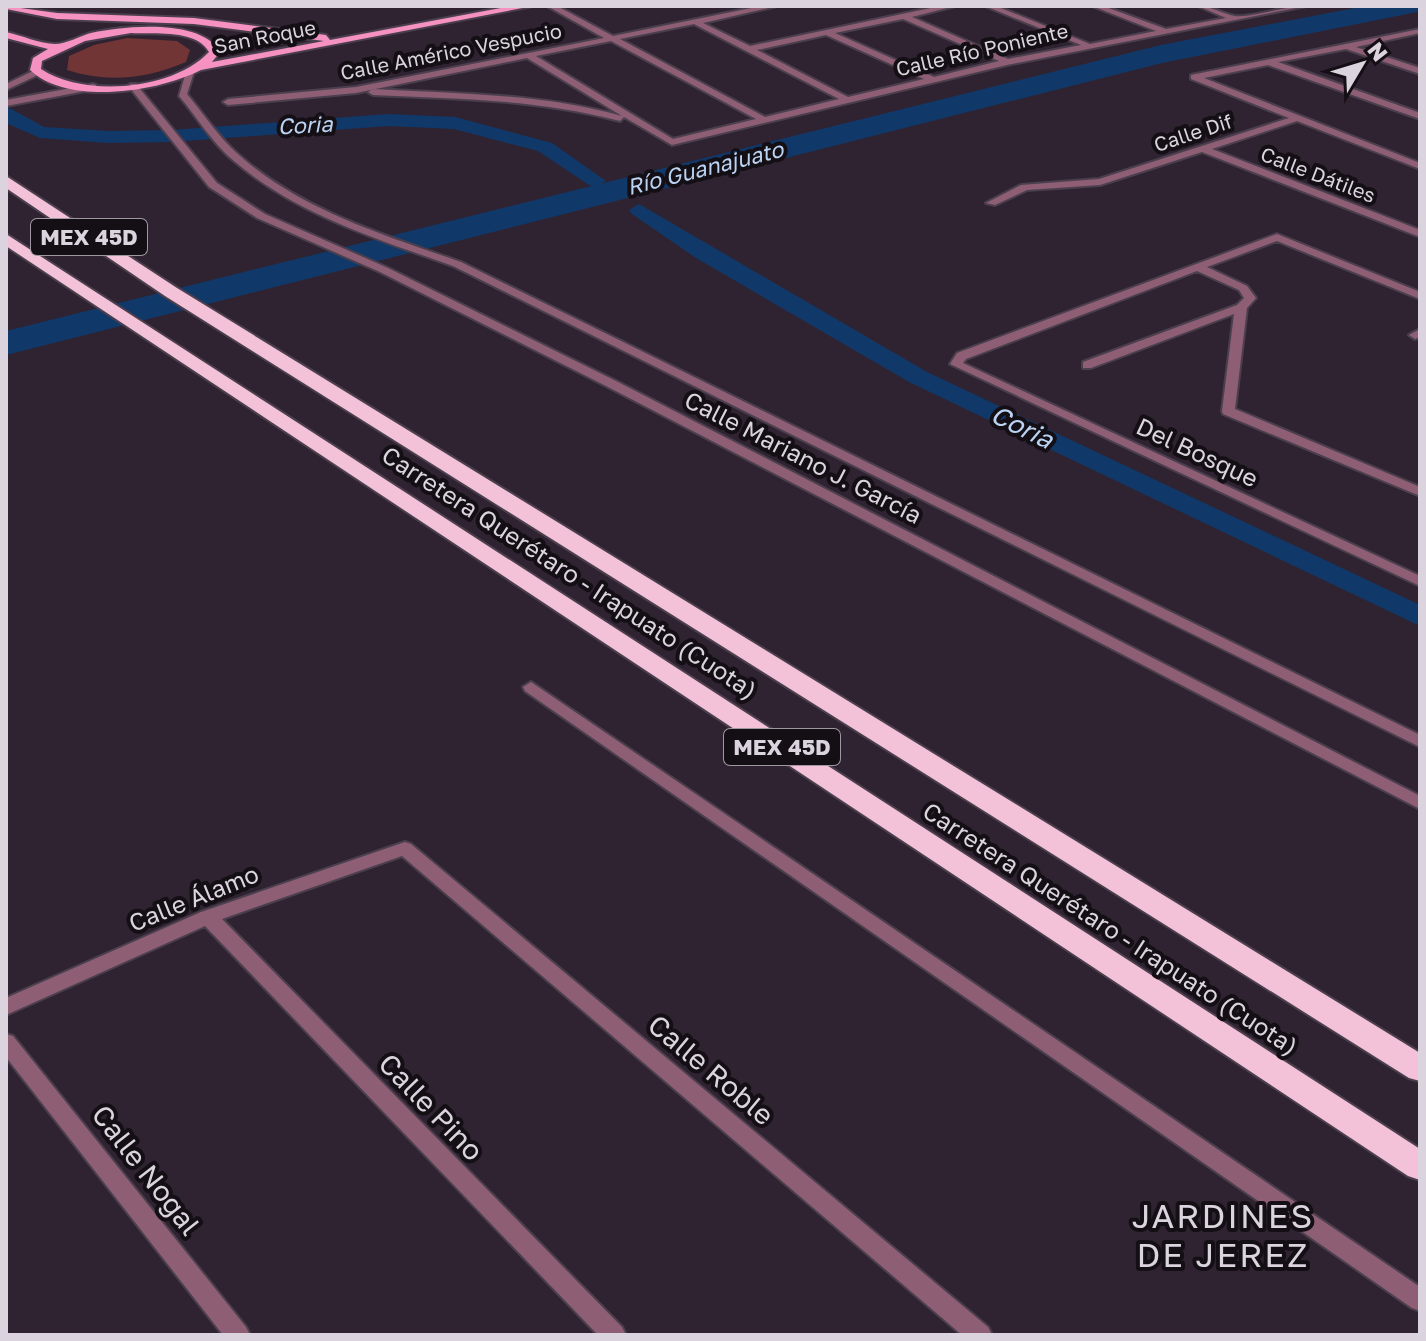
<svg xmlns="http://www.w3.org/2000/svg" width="1426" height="1341" font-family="'Golos Text',sans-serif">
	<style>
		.green { fill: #703534 }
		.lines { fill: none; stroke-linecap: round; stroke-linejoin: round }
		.canal { fill: #10396a; fill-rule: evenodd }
		.river { fill: #10396a; fill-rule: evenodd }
		.minor-casing { stroke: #4b3f4e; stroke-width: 4 }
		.tertiary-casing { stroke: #4b3f4e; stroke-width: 4 }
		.primary-casing { stroke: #4b3f4e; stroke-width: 4 }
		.motorway-casing { stroke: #4b3f4e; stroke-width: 4 }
		.minor { fill: #8e5e74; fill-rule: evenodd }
		.tertiary { fill: #8e5e74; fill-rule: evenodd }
		.primary { fill: #f592c2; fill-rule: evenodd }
		.motorway { fill: #f3c2d8; fill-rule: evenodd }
		.labels { text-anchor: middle; stroke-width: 8; stroke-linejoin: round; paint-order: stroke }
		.far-street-label { font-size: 20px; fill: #dbd3de; stroke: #140e15 }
		.far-water-label { font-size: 22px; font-style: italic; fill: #bbd3f2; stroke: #140e15 }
		.shield { fill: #140e15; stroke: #9f98a2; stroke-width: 2 }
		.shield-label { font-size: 22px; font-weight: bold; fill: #dbd3de }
		.street-label { font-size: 24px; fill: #dbd3de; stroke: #140e15 }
		.water-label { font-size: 26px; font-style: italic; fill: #bbd3f2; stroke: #140e15 }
		.near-street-label { font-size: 28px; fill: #dbd3de; stroke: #140e15 }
		.near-quarter-label { font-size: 34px; letter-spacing: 2px; fill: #dbd3de; stroke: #140e15 }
	</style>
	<rect width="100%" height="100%" fill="#2f2332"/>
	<path class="green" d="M127,38l50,3 13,9 -4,12c-40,17 -79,21 -119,8l2,-14 25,-11z"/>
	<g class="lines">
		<path class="canal" d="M6,106l38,21 64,4 63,-1 217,-16 67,3 97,26 54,38 -10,6 -7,-2 -51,-34 -84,-22 -66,-3 -217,16 -63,1 -68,-5 -34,-15z
			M639,204l288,168 493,233v21l-511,-244 -213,-124 -64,-44 -3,-4z"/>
		<path class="river" d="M1365,6l55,1 -3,5 -255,51 -1156,292v-24l1155,-286z"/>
		<g class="minor-casing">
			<path id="minor" d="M547,6h10l56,30 148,-30h16l-74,17 47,23 190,-40h15l-43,11 96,42 73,-14 -96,-39h11l94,38 66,-13 -64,-25h11l63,23 60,-11 -28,-12c14,0 24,8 37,10 16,2 50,-10 71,-10l-299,59 -335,80 -48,-28 -4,4c-84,-22 -161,-22 -247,-26l-5,-3 5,-3c84,5 167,4 249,27l-95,-58 -171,35 -128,12 -5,-3 5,-3 128,-12 248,-49zM903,19l96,42 -65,16 -99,-44zM694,24l145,75 -74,18 -145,-78zM826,35l98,44 -76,18 -91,-47zM611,41l145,78 -83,20 -137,-83z
				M1420,29v4l-64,14 64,21v6l-74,-25 -68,13 142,51v6l-152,-54 -64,13 216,85v6l-123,-48 -85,28 208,81v7l-218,-85 -102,33 -73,5 -32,15 -9,-2 35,-18 78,-6 190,-61 -98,-39v-4z
				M1277,234l143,58v7l-143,-58 -70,26 40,19 9,12 -9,10 -12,101 185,78v9l-197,-82 -1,-3 12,-97 -143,54h-8v-6l154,-57 7,-7 -5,-8 -42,-19 -231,88 -3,4 457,213v10l-470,-222 7,-11z
				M1420,329v8l-5,2 -6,-4z
				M531,682l889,605v24l-8,-3 -887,-617 -2,-4z
				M405,842l6,2 577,483 4,8h-30l-560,-479 -180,63 400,408 4,8h-28l-393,-409 -199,89v-17l195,-86z
				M6,1034l7,2 233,291 4,8h-27l-217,-278z"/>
		</g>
		<g class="tertiary-casing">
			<path id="tertiary" d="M37,69l4,3 -1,2 -34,16v-6z
				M190,69l4,3 -7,22c17,20 31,43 52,61 62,55 145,80 222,107l959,473v12l-967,-481c-76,-27 -157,-52 -219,-105 -22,-18 -37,-44 -55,-65l7,-24z
				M93,84l3,1v4l-90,17v-6z
				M130,84h6l81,99 48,31 123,54 230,114 802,414v13l-810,-421 -230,-116 -123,-54 -48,-31 -79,-99z"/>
		</g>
		<g class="primary-casing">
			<path id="primary" d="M6,6l51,7 137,5 132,17 4,5 182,-34h21l-332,64c-43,22 -133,36 -171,0l3,-12 15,-9 -42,-11v-6c15,3 34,12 49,12 11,0 25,-8 36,-11 33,-7 110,-15 129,19l-8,10 112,-21 -130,-17 -137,-5 -51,-10zM131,33c22,1 66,-4 78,19 -36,38 -124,46 -168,17l1,-8 43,-20z"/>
		</g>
		<g class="motorway-casing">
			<path id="motorway" d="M6,176l171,112 1243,765v28l-11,-3 -1244,-782 -159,-108z
				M6,234l1414,915v31l-12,-4 -1402,-930z"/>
		</g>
		<use href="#minor" class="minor"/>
		<use href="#tertiary" class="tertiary"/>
		<use href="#primary" class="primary"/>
		<use href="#motorway" class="motorway"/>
	</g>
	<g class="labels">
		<g class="far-street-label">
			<text transform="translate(265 37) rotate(-11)" y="7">San Roque</text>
			<text transform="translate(982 50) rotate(-13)" y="7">Calle Río Poniente</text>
			<text transform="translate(451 52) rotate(-11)" y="7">Calle Américo Vespucio</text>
			<text transform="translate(1193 133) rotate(-18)" y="7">Calle Dif</text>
			<text transform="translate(1318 175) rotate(21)" y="7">Calle Dátiles</text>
		</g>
		<g class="far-water-label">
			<text transform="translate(305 125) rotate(-3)" y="8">Coria</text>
			<text transform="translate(705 168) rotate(-14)" y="8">Río Guanajuato</text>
		</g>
		<g class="shield">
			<rect x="31" y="219" width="116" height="36" rx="6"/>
			<rect x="724" y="729" width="116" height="36" rx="6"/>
		</g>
		<g class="shield-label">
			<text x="89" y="245">MEX 45D</text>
			<text x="782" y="755">MEX 45D</text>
		</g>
		<g class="street-label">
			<text transform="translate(1197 453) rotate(25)" y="8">Del Bosque</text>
			<text transform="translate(803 458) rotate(27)" y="8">Calle Mariano J. García</text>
			<text transform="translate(569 573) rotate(33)" y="8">Carretera Querétaro - Irapuato (Cuota)</text>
			<text transform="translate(194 899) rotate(-22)" y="8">Calle Álamo</text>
			<text transform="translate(1110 929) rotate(33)" y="8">Carretera Querétaro - Irapuato (Cuota)</text>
		</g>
		<g class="water-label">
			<text transform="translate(1022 427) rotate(26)" y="9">Coria</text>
		</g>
		<g class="near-street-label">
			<text transform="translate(711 1070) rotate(40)" y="10">Calle Roble</text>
			<text transform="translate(431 1107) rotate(46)" y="10">Calle Pino</text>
			<text transform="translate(146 1170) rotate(52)" y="10">Calle Nogal</text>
		</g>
		<g class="near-quarter-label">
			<text x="1223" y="1228">JARDINES<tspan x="1223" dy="39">DE JEREZ</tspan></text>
		</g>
	</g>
	<rect width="1426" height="1341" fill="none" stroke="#dbd3de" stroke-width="16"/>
	<g transform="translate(1362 64) rotate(52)" stroke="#140e15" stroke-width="6" paint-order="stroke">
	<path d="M0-6L14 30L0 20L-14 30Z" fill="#dbd3de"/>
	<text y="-12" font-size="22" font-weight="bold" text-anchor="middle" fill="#dbd3de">N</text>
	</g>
</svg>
